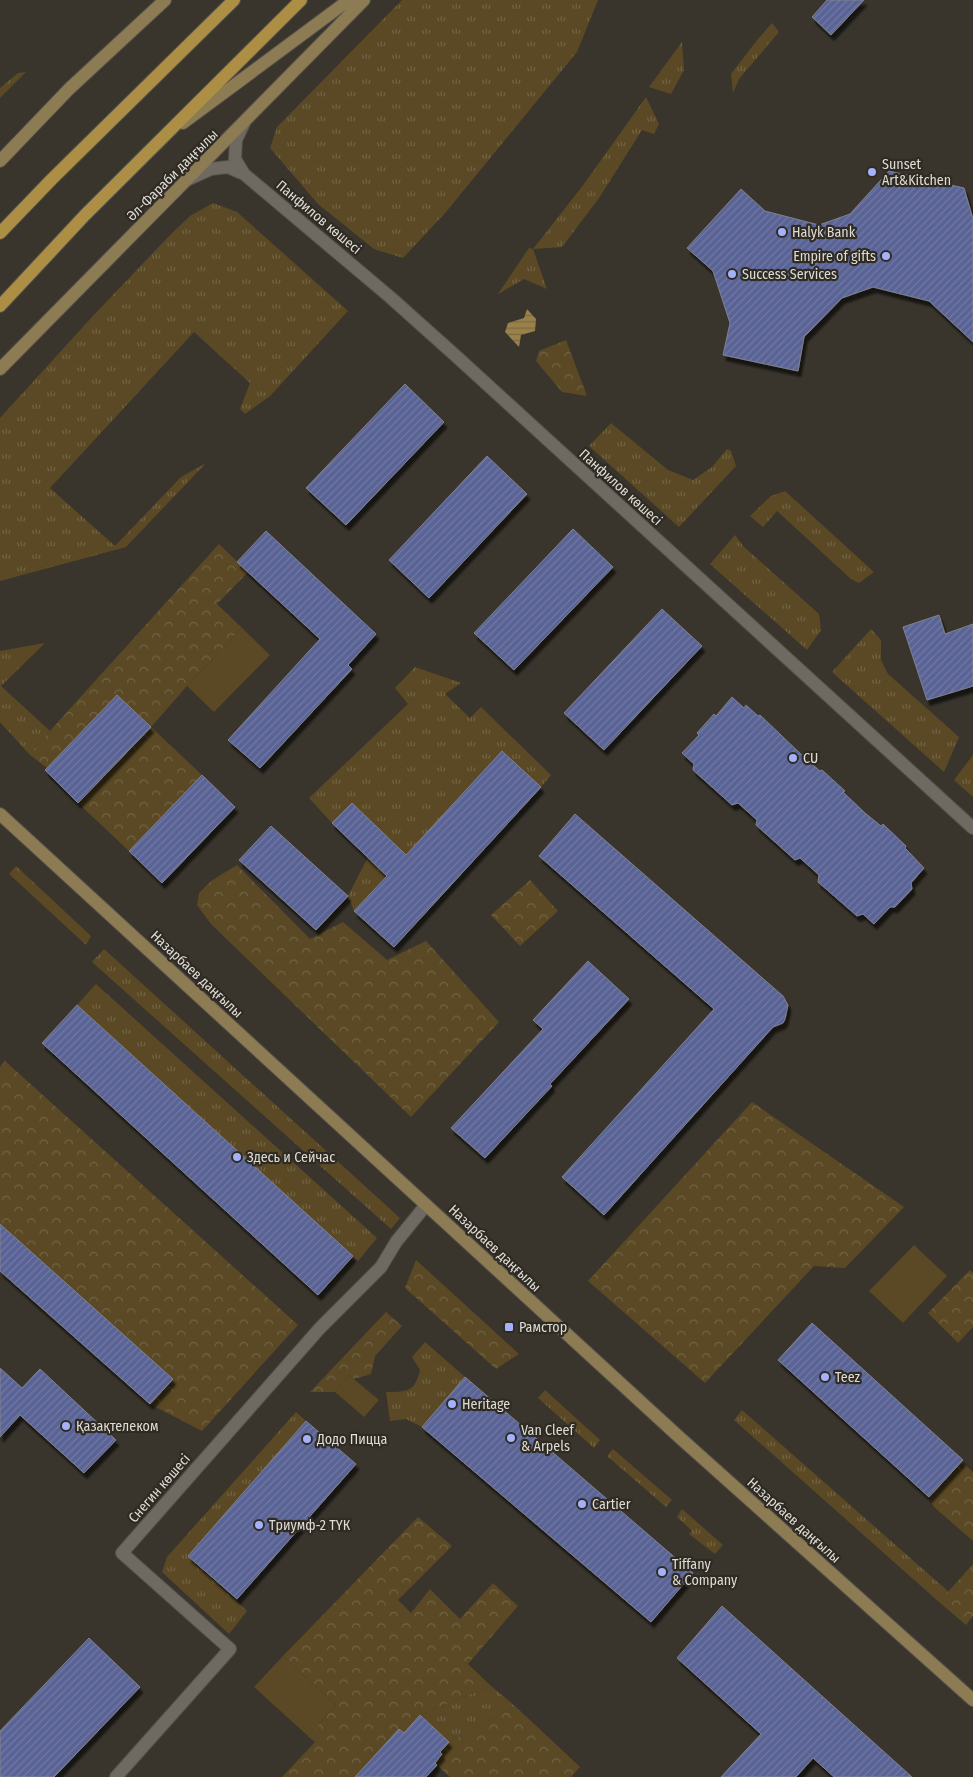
<svg xmlns="http://www.w3.org/2000/svg" width="973" height="1777" font-family="'Fira Sans Condensed',sans-serif">
	<style>
		.grass { fill: url(#grass-tufts) }
		.forest { fill: url(#forest-crowns) }
		.pitch { fill: #5a4924 }
		.water { fill: url(#water-rules) }
		.building { fill: url(#building-hatch); stroke: #80828c; filter: url(#shadow) }
		.lines { fill: none; stroke-linecap: round; stroke-linejoin: round }
		.street-casing { stroke: #55524b; stroke-width: 14 }
		.secondary-casing { stroke: #55524b; stroke-width: 14 }
		.primary-casing { stroke: #55524b; stroke-width: 14 }
		.street { stroke: #6e6a61; stroke-width: 12 }
		.secondary { stroke: #8d7c53; stroke-width: 12 }
		.primary { stroke: #ac8e45; stroke-width: 12 }
		.poi-dot { fill: #a4b2fc; stroke: #2f2b23; stroke-width: 2 }
		.labels { text-anchor: middle; stroke-width: 4.5; stroke-linejoin: round; paint-order: stroke }
		.poi-label { font-size: 14px; fill: #dedcd7; stroke: #2f2b23; text-anchor: start }
		.street-label { font-size: 14px; fill: #dedcd7; stroke: #2f2b23 }
	</style>
	<defs>
		<pattern id="grass-tufts" width="24" height="20" patternUnits="userSpaceOnUse" patternTransform="scale(1.25)"><rect width="24" height="20" fill="#5a4924"/><path d="M3 7l-1-3M5 7V3M7 7l1-3M15 17l-1-3M17 17v-4M19 17l1-3" fill="none" stroke="#716343"/></pattern>
		<pattern id="forest-crowns" width="20" height="18" patternUnits="userSpaceOnUse" patternTransform="scale(1.25)"><rect width="20" height="18" fill="#5a4924"/><path d="M2 6a3 3 0 1 1 6 0M12 15a3 3 0 1 1 6 0" fill="none" stroke="#716343"/></pattern>
		<pattern id="water-rules" width="6" height="5" patternUnits="userSpaceOnUse" patternTransform="scale(1.25)"><rect width="6" height="5" fill="#9a8049"/><path d="M0 2.5h6" fill="none" stroke="#7c6a46"/></pattern>
		<pattern id="building-hatch" width="6" height="6" patternUnits="userSpaceOnUse" patternTransform="scale(1.25)"><rect width="6" height="6" fill="#5a6395"/><path d="M-1 1l2-2M0 6l6-6M5 7l2-2" fill="none" stroke="#7179a3"/></pattern>
		<filter id="shadow"><feDropShadow dx="3" dy="5.5" stdDeviation="1" flood-color="#0009"/></filter>
	</defs>
	<rect width="100%" height="100%" fill="#39352d"/>
	<path class="grass" d="M402,0h196l-21,52 -131,160 -43,46 -29,-9 -56,-45 -48,-56 7,-21z
		M772,23l7,9 -40,47 -6,14 -2,-19 27,-35z
		M682,42l2,28 -13,24 -22,-7z
		M26,72l-26,26v-10l18,-15z
		M646,97l13,27 -5,10 -12,-4 -43,68 -37,49 -29,2 14,40 -23,-10 -26,15 31,-46 4,1 51,-65z
		M213,203l24,9 111,99 -78,85 -25,18 -5,-5 10,-26 -56,-51 -144,156 65,58 66,-69 25,-14 -80,84 -126,34v-163l92,-101 79,-83 19,-18z
		M611,423l57,47 25,10 19,-13 15,-18 4,2 5,15 -57,61 -90,-81z
		M785,491l89,81 -15,11 -8,-4 -74,-68 -14,16 -13,-11 21,-20z
		M735,535l9,12 75,67 2,16 -14,20 -97,-86z
		M871,629l10,11v20l7,14 71,63 -15,35 -112,-100z
		M45,643l-44,43 49,45 -21,23 -29,-32v-71z
		M415,667l46,16 -16,11 25,24 11,-11 70,68 -10,12 -39,-36 -148,160 -6,-15 20,-39 19,-20 -35,-34 -20,20 -23,-25 99,-94 -13,-16z
		M973,755v42l-19,-17z
		M16,866l75,70 -5,9 -77,-71z
		M104,949l296,269 -9,11 -299,-267z
		M96,984l281,254 -19,23 -281,-256z
		M425,1342l40,35 -43,50 -16,-8 -16,2 -4,-29c21,0 29,0 34,-22l-8,-13z
		M545,1390l55,50 -6,8 -56,-50z
		M742,1410l207,182 -10,10 -205,-182z
		M296,1412l10,9 -118,135 59,55 -18,23 -67,-62 5,-15z
		M613,1449l59,51 -6,7 -59,-51z
		M682,1509l41,36 -8,9 -26,-20 3,-3 -15,-14z
		M491,1686l24,20 -66,36 -29,-27z"/>
	<path class="forest" d="M566,340l21,56 -25,-4 -26,-31 3,-10z
		M219,544l29,28 -31,32 25,24 -55,58 -36,41 51,48 -73,76 -51,-48 72,-76 -103,41 -18,-14z
		M237,865l73,74 33,-17 44,38 39,-19 73,81 -88,95 -200,-193 -14,-19 2,-12 12,-12z
		M530,880l28,31 -38,35 -29,-31z
		M5,1061l293,264 -96,106 -52,-27 23,-25 -173,-155v-157z
		M752,1102l152,105 -59,61 -31,-2 -109,117 -117,-102z
		M416,1260l103,94 -23,15 -91,-81z
		M970,1270l3,3v54l-15,16 -30,-30z
		M386,1312l16,14 -27,30 -4,18 -17,5 -5,-4 -14,17h-25z
		M962,1462l11,10v69l-39,-34 -5,-10z
		M418,1517l34,29 -54,54 13,13 19,-24 30,30 33,-36 25,23 -50,58 23,22 -71,29 -16,18 -5,-4 -40,44 4,4h-81l33,-35 -7,-6 28,-31 -53,-49z
		M973,1564v52l-7,9 -27,-23z
		M515,1706l65,61 -9,10h-121l-15,-14 7,-8 -2,-3 9,-10z"/>
	<path class="pitch" d="M242,628l28,27 -56,57 -27,-26z
		M914,1245l33,31 -44,47 -34,-32z
		M349,1375l30,25 -15,17 -29,-25z
		M283,1656l53,49 -28,31 -54,-49z"/>
	<path class="water" d="M527,309l9,10 -1,12 -14,4 -2,12 -14,-15 3,-9 16,-5z"/>
	<path class="building" d="M827,0h37l-33,35 -19,-18z
		M889,171l75,17 9,31v123l-44,-41 -56,-14 -31,11 -38,39 -6,34 -75,-16 7,-32 -17,-52 -26,-23 54,-59 24,22 54,14 31,-11z
		M405,384l39,38 -98,103 -40,-37z
		M487,456l40,38 -98,104 -40,-38z
		M573,529l40,38 -99,103 -40,-37z
		M266,531l110,103 -28,31 4,4 -92,99 -32,-28 92,-101 -83,-77z
		M662,609l40,37 -98,104 -40,-37z
		M939,615l6,19 28,-10v62l-46,14 -24,-73z
		M117,695l34,32 -73,76 -33,-33z
		M732,697l12,11 2,-3 12,11 2,-1 45,43 15,13 2,-1 23,21 -2,1 22,21 16,13 2,-2 23,22 -1,2 19,20 -13,15 1,6 -17,18h-5l-16,17 -11,-10 -6,2 -39,-34 1,-7 -19,-17 -5,2 -39,-35 1,-5 -19,-17 -6,2 -39,-35 1,-6 -12,-11 17,-18 -2,-2 17,-19 2,2z
		M502,751l39,36 -147,160 -40,-36 33,-35 -55,-53 20,-20 54,52z
		M202,775l33,32 -73,76 -33,-32z
		M575,814l208,182 5,9 -3,14 -2,4 -10,4 -169,188 -42,-38 152,-168 -175,-153z
		M271,826l77,70 -32,34 -77,-70z
		M588,961l41,38 -79,85 2,2 -67,72 -34,-30 92,-99 -10,-9z
		M77,1005l276,251 -35,39 -276,-252z
		M0,1224l173,155 -23,25 -150,-133z
		M812,1323l151,137 -34,37 -151,-137z
		M0,1368l22,20 18,-19 76,71 -32,33 -64,-58 -20,22z
		M465,1377l228,196 -42,49 -229,-195z
		M306,1421l50,43 -119,135 -49,-43z
		M722,1606l190,171h-78l-21,-19 -17,19h-75l40,-43 -84,-76z
		M89,1638l51,49 -86,90h-54v-46z
		M420,1715l29,27 -9,10 2,2 -7,9 2,2 -11,12h-71l44,-48 5,4z"/>
	<g class="lines">
		<g class="street-casing">
			<path id="street" d="M244,123l-8,17 -1,19 9,15
				M189,179l22,-10 17,-2 16,7 146,123 67,60 516,471
				M116,1777l114,-128 -108,-96 198,-225 61,-61 15,-25 30,-37"/>
		</g>
		<g class="secondary-casing">
			<path id="secondary" d="M183,123l166,-123
				M0,161l69,-72 96,-89
				M0,369l364,-369
				M0,814l678,622 295,264"/>
		</g>
		<g class="primary-casing">
			<path id="primary" d="M0,233l52,-54 182,-179
				M0,306l85,-91 216,-215"/>
		</g>
		<use href="#street" class="street"/>
		<use href="#secondary" class="secondary"/>
		<use href="#primary" class="primary"/>
	</g>
	<g class="poi-dot">
		<circle cx="872" cy="172" r="5"/>
		<circle cx="782" cy="232" r="5"/>
		<circle cx="886" cy="256" r="5"/>
		<circle cx="732" cy="274" r="5"/>
		<circle cx="793" cy="758" r="5"/>
		<circle cx="237" cy="1157" r="5"/>
		<rect x="504" y="1322" width="10" height="10" rx="2.5"/>
		<circle cx="825" cy="1377" r="5"/>
		<circle cx="452" cy="1404" r="5"/>
		<circle cx="66" cy="1426" r="5"/>
		<circle cx="511" cy="1438" r="5"/>
		<circle cx="307" cy="1439" r="5"/>
		<circle cx="582" cy="1504" r="5"/>
		<circle cx="259" cy="1525" r="5"/>
		<circle cx="662" cy="1572" r="5"/>
	</g>
	<g class="labels">
		<g class="poi-label">
			<text x="882" y="169">Sunset<tspan x="882" dy="16">Art&amp;Kitchen</tspan></text>
			<text x="792" y="237">Halyk Bank</text>
			<text x="876" y="261" text-anchor="end">Empire of gifts</text>
			<text x="742" y="279">Success Services</text>
			<text x="803" y="763">CU</text>
			<text x="247" y="1162">Здесь и Сейчас</text>
			<text x="519" y="1332">Рамстор</text>
			<text x="835" y="1382">Teez</text>
			<text x="462" y="1409">Heritage</text>
			<text x="76" y="1431">Қазақтелеком</text>
			<text x="521" y="1435">Van Cleef<tspan x="521" dy="16">&amp; Arpels</tspan></text>
			<text x="317" y="1444">Додо Пицца</text>
			<text x="592" y="1509">Cartier</text>
			<text x="269" y="1530">Триумф-2 ТҮК</text>
			<text x="672" y="1569">Tiffany<tspan x="672" dy="16">&amp; Company</tspan></text>
		</g>
		<g class="street-label">
			<text transform="translate(172 175) rotate(-45)" y="5">Әл-Фараби даңғылы</text>
			<text transform="translate(319 217) rotate(40)" y="5">Панфилов көшесі</text>
			<text transform="translate(621 487) rotate(42)" y="5">Панфилов көшесі</text>
			<text transform="translate(197 974) rotate(43)" y="5">Назарбаев даңғылы</text>
			<text transform="translate(495 1248) rotate(43)" y="5">Назарбаев даңғылы</text>
			<text transform="translate(159 1488) rotate(-49)" y="5">Снегин көшесі</text>
			<text transform="translate(794 1520) rotate(42)" y="5">Назарбаев даңғылы</text>
		</g>
	</g>
</svg>
